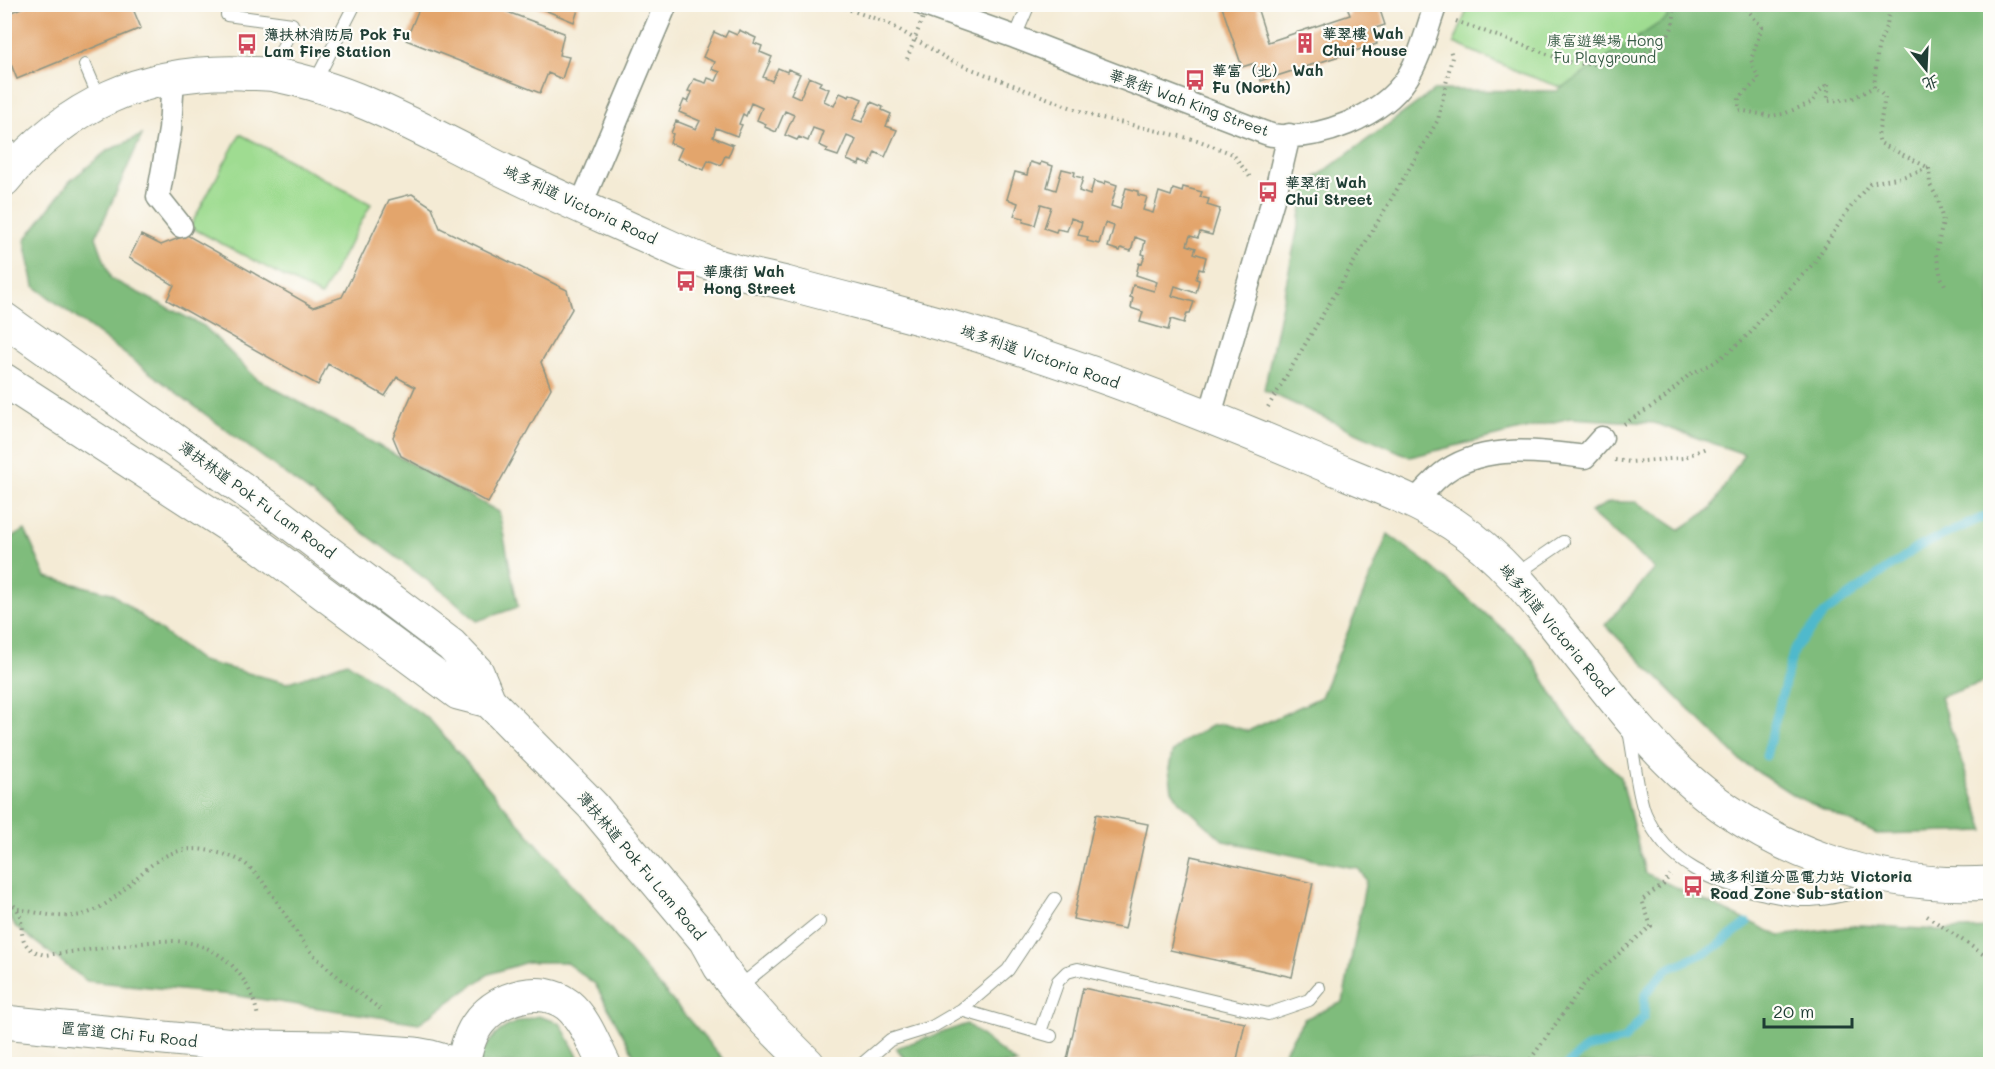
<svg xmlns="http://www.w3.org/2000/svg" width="1995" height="1069" font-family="Mali,'LXGW WenKai TC',sans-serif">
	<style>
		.green { fill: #9fdc91; stroke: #5f8c62; stroke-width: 1.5 }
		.forest { fill: #7fbc7b; stroke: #4f7c58; stroke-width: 1.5 }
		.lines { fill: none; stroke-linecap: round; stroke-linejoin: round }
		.stream { stroke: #4fb9cc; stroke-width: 9 }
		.building { fill: #e3a56c }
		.lane-casing { stroke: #8a9484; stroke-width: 14 }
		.street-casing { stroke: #8a9484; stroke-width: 25 }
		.secondary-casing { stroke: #8a9484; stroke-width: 35 }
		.primary-casing { stroke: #8a9484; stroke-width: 35 }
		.path { stroke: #8a9484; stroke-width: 4; stroke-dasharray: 1.5 4.5; stroke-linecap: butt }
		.lane { stroke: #fff; stroke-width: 12 }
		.street { stroke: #fff; stroke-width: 22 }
		.secondary { stroke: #fff; stroke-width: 33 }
		.primary { stroke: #fff; stroke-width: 33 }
		.path-bridge { stroke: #8a9484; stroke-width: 4; stroke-dasharray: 1.5 4.5; stroke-linecap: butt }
		.labels { text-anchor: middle; stroke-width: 4.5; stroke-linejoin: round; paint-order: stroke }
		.poi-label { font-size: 15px; font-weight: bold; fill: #1f3d34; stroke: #fdfcf7; text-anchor: start }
		.park-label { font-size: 15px; fill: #395d47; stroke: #fdfcf7 }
		.street-label { font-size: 15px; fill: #1f3d34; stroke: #fdfcf7 }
	</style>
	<rect width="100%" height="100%" fill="#fdfcf7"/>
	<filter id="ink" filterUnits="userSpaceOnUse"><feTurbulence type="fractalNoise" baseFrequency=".0167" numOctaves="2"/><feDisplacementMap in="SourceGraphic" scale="12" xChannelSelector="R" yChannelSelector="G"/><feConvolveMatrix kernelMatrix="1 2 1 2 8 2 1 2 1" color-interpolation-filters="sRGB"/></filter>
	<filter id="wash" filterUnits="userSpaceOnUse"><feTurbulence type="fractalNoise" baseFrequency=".008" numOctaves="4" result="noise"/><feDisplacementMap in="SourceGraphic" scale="24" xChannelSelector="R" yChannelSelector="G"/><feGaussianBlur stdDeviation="1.35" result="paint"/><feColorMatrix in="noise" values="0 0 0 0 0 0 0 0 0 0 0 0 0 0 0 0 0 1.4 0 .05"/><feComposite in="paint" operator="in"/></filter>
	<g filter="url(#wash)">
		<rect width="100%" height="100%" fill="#f4ebd5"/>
		<path class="green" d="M1469,5h219l-125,83 -42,-15 -67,-30z
			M240,134l131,70 -50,92 -131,-69z"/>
		<path class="forest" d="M1671,5h319v675l-50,17 45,134 -108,3 -82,-38 -53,-34 -137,-137 50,-56 -65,-57 20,-10h27l42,28 32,-21 33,-55 -90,-31 -84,-5 -160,39 -146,-67 43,-206 128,-94 122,1 110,-73z
			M142,135l-46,102 15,42 93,47 53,53 242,133 19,95 -41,14 -26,-23 -417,-312 -9,-46 45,-59 37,-30z
			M25,530l21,47 65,16 90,68 86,22 60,-21 83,58 297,344h-88l-44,-80 -30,-22h-38l-38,12 -70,49 -187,-28 -145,-14 -71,-54 -11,-16v-370z
			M1388,534l38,28 100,87 37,63 38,46 20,19 24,96 135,63 81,-11 76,5 53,-2v136h-713l27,-45 39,-17 23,-122 -7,-11 -135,-28 -45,-40 -7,-11 -3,-21 3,-16 11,-11 28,-16 12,-2 25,7 73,-34z
			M538,1016l22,7 22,41 -107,-1c20,-32 26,-38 63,-47z
			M967,1024l50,40h-107l-14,-16z"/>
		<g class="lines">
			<path class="stream" d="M1766,756l28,-107 31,-36 93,-66 72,-33
				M1568,1064l18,-16 38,-8 20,-24 1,-22 21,-24 47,-21 34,-26"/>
		</g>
		<g id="blocks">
			<path class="building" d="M31,4h100l10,24 -124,51 -13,-32v-32z
				M421,4h65l78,29 -5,22 10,2 -7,22 -14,-6 -8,20 -134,-53z
				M530,4h50l-6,18z
				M1221,4h35l12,38 82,-27 -4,-11h32l7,21 -13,4 5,15 -116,37 -6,-18 -13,4z
				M739,30l17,8 -2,5 8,3 -2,6 12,5 -9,20 9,4 6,-13 9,4 1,-3 12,5 -9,20 9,4 9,-21 12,5 -2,3 10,4 -5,12 10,5 6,-13 9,4 1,-3 12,5 -9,20 9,3 9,-20 12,5 -1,3 9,4 -5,12 11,4 -12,27 -10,-5 -5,13 -10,-4 -1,4 -12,-5 9,-20 -9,-4 -9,20 -12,-4 2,-3 -9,-4 5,-13 -11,-4 -5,13 -9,-4 -2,3 -12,-5 9,-20 -9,-4 -9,21 -11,-5 1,-3 -9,-4 5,-12 -11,-5 -5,13 -3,-2 -4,10 3,1 -5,11 -21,-8 -3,9 20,8 -5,12 -3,-1 -4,9 -13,-5 -4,10 -27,-11 5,-11 -12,-5 3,-9 -2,-1 5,-12 20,8 4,-8 -21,-9 5,-12 4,2 4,-10 -4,-1 6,-12 12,4 2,-5 8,3 4,-9 -8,-3 3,-7 -12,-5 11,-25 11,5 3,-6 9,4z
				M1030,162l10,3 1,-3 12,4 -6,21 9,3 6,-21 13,3 -1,4 9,2 -4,13 11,4 4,-14 10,3 1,-3 12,4 -6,21 9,3 6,-21 12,3v4l9,2 -4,13 10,3 6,-21 12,4 2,-7 9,3 1,-5 19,5 -2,5 9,2 -2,6 13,4 -8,26 -12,-3 -2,6 -8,-2 -3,9 9,3 -2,5 12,4 -3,13 -4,-1 -3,10 3,1 -3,13 -21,-7 -3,10 22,6 -4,11h-3l-3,10 -13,-4 -3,11 -28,-8 3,-10 -12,-4 2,-10 -3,-1 3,-12 21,6 3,-9 -21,-7 3,-12 3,1 3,-9 -3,-1 3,-13 -10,-4 -4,14 -10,-3 -1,3 -12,-4 6,-21 -9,-3 -6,21 -12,-3 1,-4 -10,-2 4,-13 -11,-4 -4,13 -10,-2 -1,3 -12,-4 7,-21 -10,-3 -6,21 -12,-3 1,-4 -10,-2 4,-13 -11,-4 8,-27 12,3z
				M412,194l20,13 8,21 127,62 5,19 -31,53 10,26 -63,115 -87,-47 -8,-19 22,-50 -18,-10 -12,19 -57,-32 -10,21 -151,-85 7,-15 -45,-27 12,-23 20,10 26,-10 126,72 29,-10 47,-97z
				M1096,814l52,10 -23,105 -52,-10z
				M1191,856l122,27 -21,94 -122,-27z
				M1083,988l162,35 -9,41h-170z"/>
		</g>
	</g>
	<g filter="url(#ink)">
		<use href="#blocks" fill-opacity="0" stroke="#8a9484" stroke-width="1.5"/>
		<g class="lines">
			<g class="lane-casing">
				<path id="lane" d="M227,15l65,9 -19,50
					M1015,37l14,-33
					M85,65l15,35
					M314,84l41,-80
					M4,141l19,17
					M1515,575l48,-33
					M1629,731c5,23 8,62 16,82 22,52 69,70 120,81 14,3 32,7 46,6 24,-1 49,-9 72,-14
					M738,988l81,-66
					M961,1010l90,26
					M1040,1032l18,-51 9,-9 11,-3 190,45 41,-14 10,-12
					M862,1064l28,-24 42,-13 29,-17 47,-40 47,-71"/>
			</g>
			<g class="street-casing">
				<path id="street" d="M922,4l93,33 240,92c5,2 12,5 17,6 46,7 110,-19 135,-57 14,-22 20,-50 29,-74
					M173,76l-3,54 -12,67 23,29
					M580,207l86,-203
					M1210,415l67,-229 12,-51
					M1413,503c10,-10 21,-24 33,-32 39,-27 95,-20 139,-14l17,-19"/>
			</g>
			<g class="secondary-casing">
				<path id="secondary" d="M4,180c62,-76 140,-110 238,-107 11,1 22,0 33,2 71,13 135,48 198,80 54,28 109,52 164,77 24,10 48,23 72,31 25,9 51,14 77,20 61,17 124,31 185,50 115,35 228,78 338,125 48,21 100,38 144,66 54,35 92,89 131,138 31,38 61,78 97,111 85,78 195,117 309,110
					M4,1022l250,25 79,1 82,6 16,3 24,7"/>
			</g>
			<g class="primary-casing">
				<path id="primary" d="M4,319l267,190 180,136 26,27 12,29 104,105 112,134 15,27 17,22 29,33 42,42
					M4,380l256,166 198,147 31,8
					M463,1064c3,-15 7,-31 17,-43 20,-24 61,-37 88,-16 17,14 26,40 36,59"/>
			</g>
			<path class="path" d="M833,4l55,19 63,38 142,55 104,24 36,14 19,26
				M1742,4l20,23 -11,33 8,19 -20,19v12l32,6 12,-2 30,-12 3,-7 12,-12v18l23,-2 23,-12
				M1456,21l113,41c29,6 85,-1 101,-30 4,-8 4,-19 5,-28
				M1874,87l4,-40 9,-23 4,-20
				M1929,168l1,17 8,14 5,23 -7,32 5,23 5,10
				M4,263l8,3
				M1268,407l170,-287 14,-63 -2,-8
				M1624,424l38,-24 28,-26 20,-9 19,-13 21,-19 13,-17 51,-53 32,-50 24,-30 32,-6 27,-9 -49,-25 -2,-7 7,-39 -11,-10
				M1615,460l16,2 52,-4 23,-10
				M4,898c4,3 9,6 12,10 13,16 -6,38 29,47 26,-3 52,-6 78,-10 17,-1 34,-5 50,-4 46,1 77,33 85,76
				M18,909c21,4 46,11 67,5 50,-16 65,-79 130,-62 12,3 24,6 33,14 26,23 42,62 65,88 20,21 44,37 67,55
				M1927,916l63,43
				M1527,1064l58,-81 66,-57 -9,-26 21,-15 7,-10"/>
			<use href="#lane" class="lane"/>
			<use href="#street" class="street"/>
			<use href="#secondary" class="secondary"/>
			<use href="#primary" class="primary"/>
			<path class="path-bridge" d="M907,59l21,-55"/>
		</g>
	</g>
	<defs>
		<g id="building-bare" transform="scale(1.62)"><path d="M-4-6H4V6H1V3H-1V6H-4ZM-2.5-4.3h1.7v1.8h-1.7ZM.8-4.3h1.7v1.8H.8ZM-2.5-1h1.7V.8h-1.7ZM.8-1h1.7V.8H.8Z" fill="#d1495b" stroke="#fdfcf7" stroke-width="2.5" paint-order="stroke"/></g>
		<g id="bus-bare" transform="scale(1.62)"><path d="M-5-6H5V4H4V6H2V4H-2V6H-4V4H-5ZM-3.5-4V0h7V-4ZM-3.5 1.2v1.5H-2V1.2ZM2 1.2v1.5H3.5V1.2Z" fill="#d1495b" stroke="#fdfcf7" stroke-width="2.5" paint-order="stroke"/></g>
	</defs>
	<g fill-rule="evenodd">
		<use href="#building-bare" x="1305" y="43"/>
		<use href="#bus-bare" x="247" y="44"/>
		<use href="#bus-bare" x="1195" y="80"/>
		<use href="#bus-bare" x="1268" y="192"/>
		<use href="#bus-bare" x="686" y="281"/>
		<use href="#bus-bare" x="1693" y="886"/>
	</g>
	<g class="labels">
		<g class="poi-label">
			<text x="1322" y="39">華翠樓 Wah<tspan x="1322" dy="17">Chui House</tspan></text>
			<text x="264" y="40">薄扶林消防局 Pok Fu<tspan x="264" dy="17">Lam Fire Station</tspan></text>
			<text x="1212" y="76">華富（北） Wah<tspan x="1212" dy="17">Fu (North)</tspan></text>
			<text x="1285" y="188">華翠街 Wah<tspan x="1285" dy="17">Chui Street</tspan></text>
			<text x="703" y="277">華康街 Wah<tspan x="703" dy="17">Hong Street</tspan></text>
			<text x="1710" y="882">域多利道分區電力站 Victoria<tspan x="1710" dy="17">Road Zone Sub-station</tspan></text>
		</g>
		<g class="park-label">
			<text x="1605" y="46">康富遊樂場 Hong<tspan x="1605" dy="17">Fu Playground</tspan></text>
		</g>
		<g class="street-label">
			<text transform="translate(1189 103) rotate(20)" y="5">華景街 Wah King Street</text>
			<text transform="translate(580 205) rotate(25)" y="5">域多利道 Victoria Road</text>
			<text transform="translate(1040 357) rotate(19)" y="5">域多利道 Victoria Road</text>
			<text transform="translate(257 500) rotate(36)" y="5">薄扶林道 Pok Fu Lam Road</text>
			<text transform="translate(1556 630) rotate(50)" y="5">域多利道 Victoria Road</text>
			<text transform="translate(641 866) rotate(50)" y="5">薄扶林道 Pok Fu Lam Road</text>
			<text transform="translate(129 1035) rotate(6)" y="5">置富道 Chi Fu Road</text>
		</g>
	</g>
	<rect width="1995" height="1069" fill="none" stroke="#fdfcf7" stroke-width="24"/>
	<g transform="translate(1926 69) rotate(162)" stroke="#fdfcf7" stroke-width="4.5" paint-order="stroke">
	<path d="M0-4.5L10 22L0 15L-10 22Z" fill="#1f3d34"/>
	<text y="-9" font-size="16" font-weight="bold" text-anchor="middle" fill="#1f3d34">北</text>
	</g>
	<path d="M1764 1018v9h88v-9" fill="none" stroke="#1f3d34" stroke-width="3"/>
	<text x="1773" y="1018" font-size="18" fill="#1f3d34" stroke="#fdfcf7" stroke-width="4.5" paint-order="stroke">20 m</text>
</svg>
